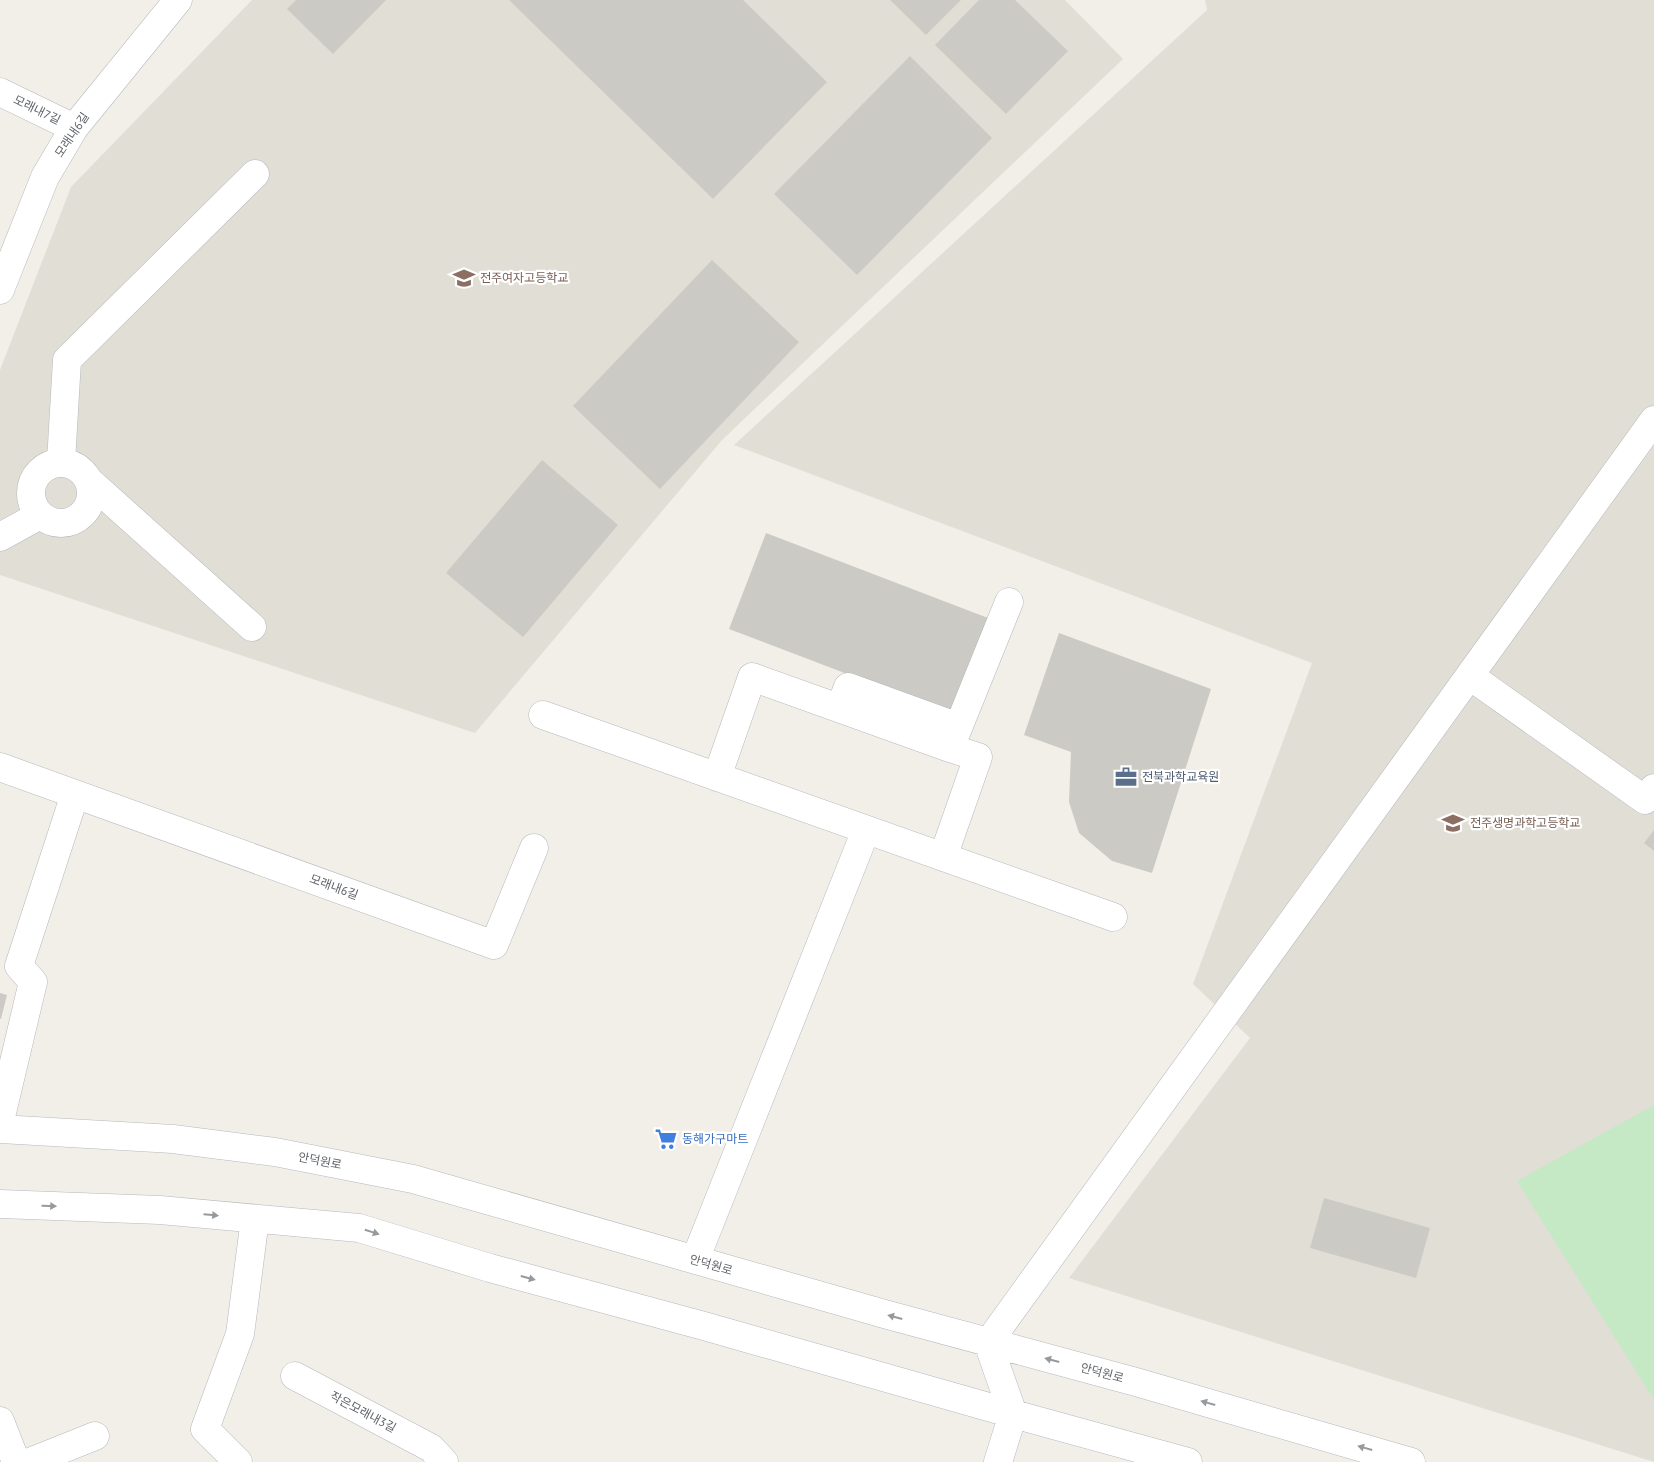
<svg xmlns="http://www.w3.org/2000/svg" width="1654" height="1462" font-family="'PT Sans','Noto Sans KR',sans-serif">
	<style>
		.education { fill: #e1ded6 }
		.green { fill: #c5e8c5 }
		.building { fill: #cccac5 }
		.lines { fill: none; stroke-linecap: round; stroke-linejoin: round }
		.minor-casing { stroke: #b5b8bc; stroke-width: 29 }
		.minor { stroke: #fff; stroke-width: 28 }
		.oneway { fill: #979a9d }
		.labels { text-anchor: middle; stroke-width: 4.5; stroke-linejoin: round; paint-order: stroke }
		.street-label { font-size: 12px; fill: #5f6368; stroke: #fff }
		.education-label { font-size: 12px; fill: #785e54; stroke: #fff; text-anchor: start }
		.service-label { font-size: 12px; fill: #4e5e75; stroke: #fff; text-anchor: start }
		.shop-label { font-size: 12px; fill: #366cbe; stroke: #fff; text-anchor: start }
	</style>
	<rect width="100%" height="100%" fill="#f1efe8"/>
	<path class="education" d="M252,0h813l58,59 -401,381 -247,293 -475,-158v-205l71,-183z
		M1205,0h449v1462l-585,-184 181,-240 -57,-54 119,-321 -578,-218 473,-435z"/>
	<path class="green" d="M1654,1105v295l-137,-219z"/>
	<path class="building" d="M296,0h90l-53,54 -46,-45z
		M509,0h234l84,82 -114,117z
		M890,0h71l-35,35z
		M979,0h36l53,51 -62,63 -71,-69z
		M910,56l82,82 -135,137 -83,-81z
		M712,260l87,82 -139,147 -87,-83z
		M542,460l76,65 -95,112 -77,-64z
		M766,533l222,85 -36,96 -223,-85z
		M1059,633l152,56 -59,184 -40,-12 -33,-28 -10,-31 2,-50 -47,-17z
		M1654,830v21l-10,-8z
		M0,993l7,2 -6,24h-1z
		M1324,1198l106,30 -14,50 -106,-30z"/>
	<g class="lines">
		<g class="minor-casing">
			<path id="minor" d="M0,92l74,36
				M0,290l45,-113 29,-49 104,-128
				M61,462l6,-102 188,-186
				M31 493a30 30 0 1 1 60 0a30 30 0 1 1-60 0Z
				M89,481l163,146
				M0,537l40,-22
				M1470,676l175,124 9,-12
				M840,708l8,-21 110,40
				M543,715l570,202
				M0,767l494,178 40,-97
				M717,777l35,-100 198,71 59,-146
				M943,857l35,-100 -28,-9
				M0,1121l33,-139 -14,-16 56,-172
				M0,1129l173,10 102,13 138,27 475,136 248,67 275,80
				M0,1204l160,6 199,18 131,40 214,58 309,88 175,48
				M695,1260l171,-430
				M295,1376l136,72 13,14
				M0,1421l16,41
				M30,1462l65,-26
				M238,1462l-33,-33 35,-95 15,-115
				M998,1462l15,-48 -25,-71 666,-923"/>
		</g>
		<use href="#minor" class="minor"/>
	</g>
	<defs><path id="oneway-solid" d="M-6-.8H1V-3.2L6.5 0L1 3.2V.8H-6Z" transform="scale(1.25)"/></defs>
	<g class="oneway">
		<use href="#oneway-solid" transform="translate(49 1206) rotate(2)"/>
		<use href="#oneway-solid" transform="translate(211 1215) rotate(5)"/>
		<use href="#oneway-solid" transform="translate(372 1232) rotate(17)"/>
		<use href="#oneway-solid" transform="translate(528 1278) rotate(15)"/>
		<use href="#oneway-solid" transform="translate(895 1317) rotate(-165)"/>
		<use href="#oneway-solid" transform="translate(1052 1360) rotate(-165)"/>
		<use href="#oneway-solid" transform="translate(1208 1403) rotate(-164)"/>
		<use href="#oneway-solid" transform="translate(1365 1448) rotate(-164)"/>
	</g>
	<defs>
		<g id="school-bare" transform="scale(1.725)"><path d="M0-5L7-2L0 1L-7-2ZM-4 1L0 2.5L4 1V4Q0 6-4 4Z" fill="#8d6e63" stroke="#fff" stroke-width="2.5" paint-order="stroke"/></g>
		<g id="office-bare" transform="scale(1.725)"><path d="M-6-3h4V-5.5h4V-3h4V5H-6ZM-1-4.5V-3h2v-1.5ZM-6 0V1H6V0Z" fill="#5c6f8a" stroke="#fff" stroke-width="2.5" paint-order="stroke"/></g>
		<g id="supermarket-bare" transform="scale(1.725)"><path d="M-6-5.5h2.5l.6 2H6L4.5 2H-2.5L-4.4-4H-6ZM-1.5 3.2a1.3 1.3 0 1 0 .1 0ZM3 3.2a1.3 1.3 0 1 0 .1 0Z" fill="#3f7fe0" stroke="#fff" stroke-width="2.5" paint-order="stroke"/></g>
	</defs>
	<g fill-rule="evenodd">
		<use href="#school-bare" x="464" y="278"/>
		<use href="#office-bare" x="1126" y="777"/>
		<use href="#school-bare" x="1453" y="823"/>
		<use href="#supermarket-bare" x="666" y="1139"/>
	</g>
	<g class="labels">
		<g class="street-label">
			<text transform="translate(37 110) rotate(26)" y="4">모래내7길</text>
			<text transform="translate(72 135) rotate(-56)" y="4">모래내6길</text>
			<text transform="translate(334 887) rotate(20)" y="4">모래내6길</text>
			<text transform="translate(320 1161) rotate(11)" y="4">안덕원로</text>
			<text transform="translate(711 1265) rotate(16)" y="4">안덕원로</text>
			<text transform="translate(1102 1373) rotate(15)" y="4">안덕원로</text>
			<text transform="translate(363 1412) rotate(28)" y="4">작은모래내3길</text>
		</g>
		<g class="education-label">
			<text x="480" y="282">전주여자고등학교</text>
			<text x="1470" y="827">전주생명과학고등학교</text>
		</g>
		<g class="service-label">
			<text x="1142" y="781">전북과학교육원</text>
		</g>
		<g class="shop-label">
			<text x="682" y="1143">동해가구마트</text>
		</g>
	</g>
</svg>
